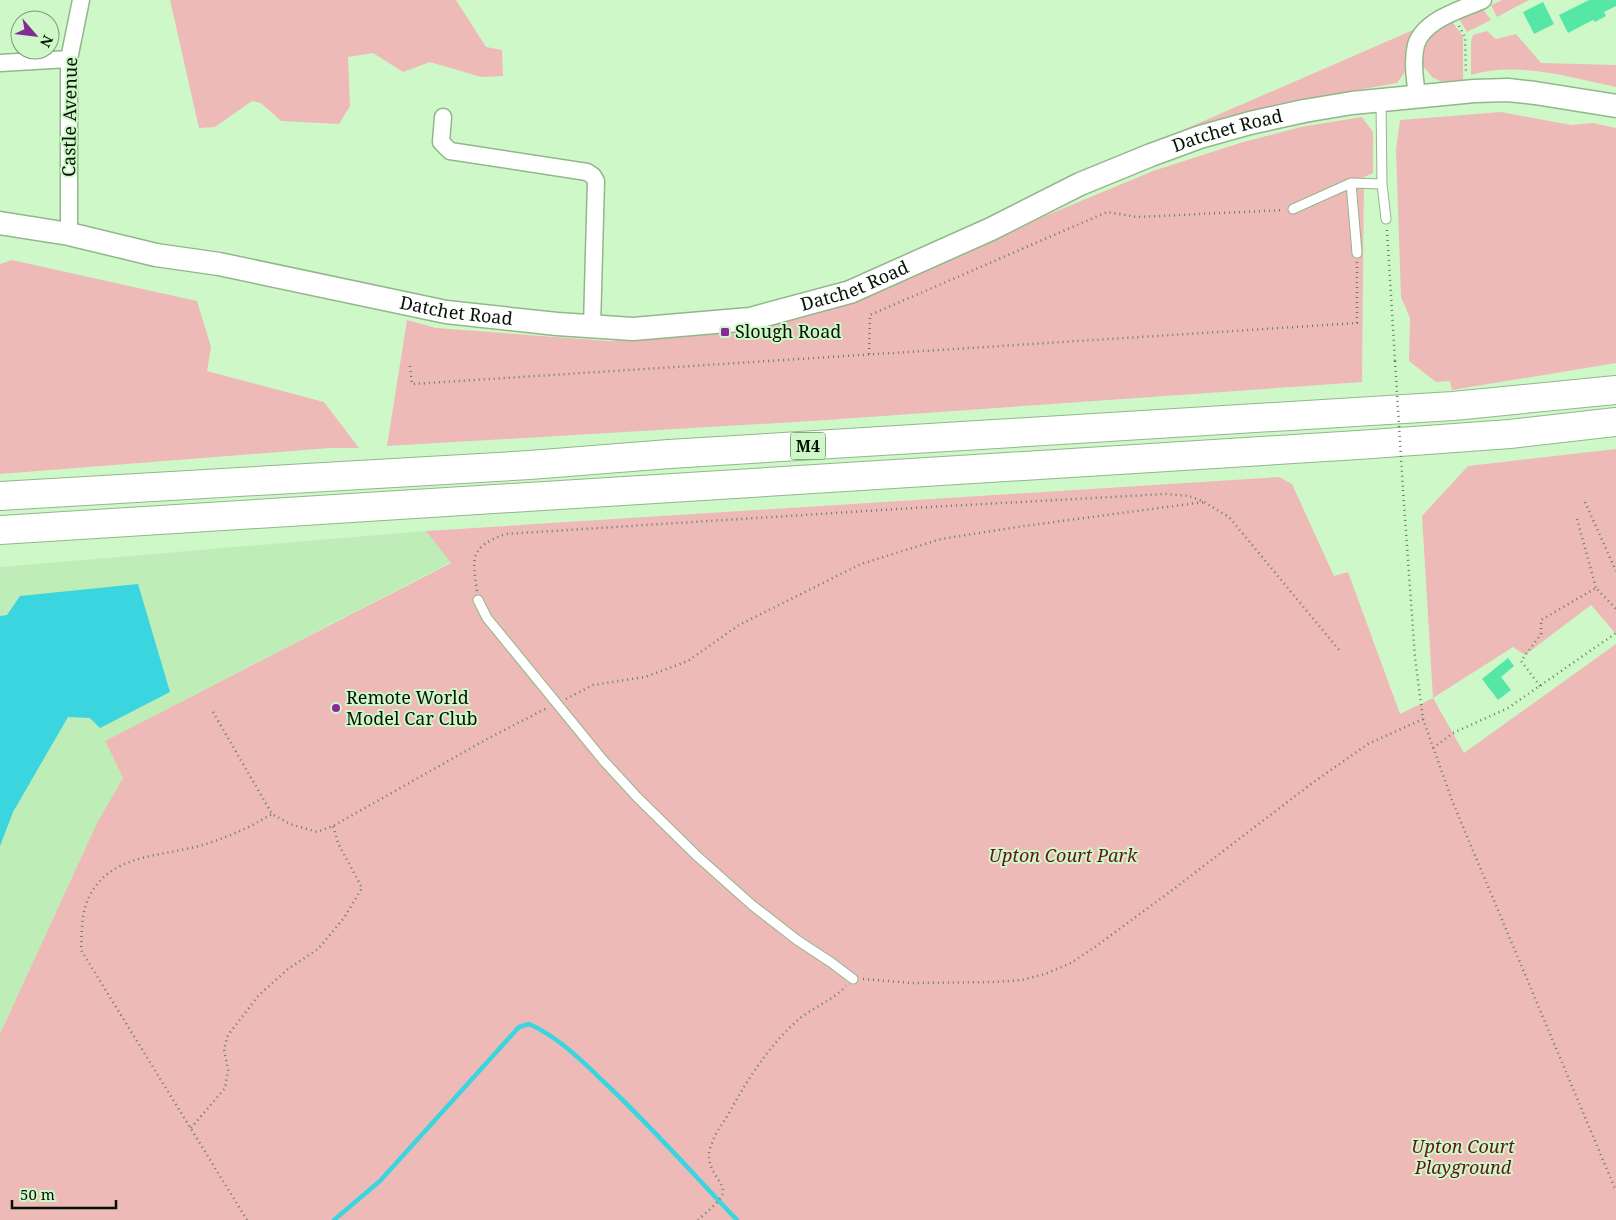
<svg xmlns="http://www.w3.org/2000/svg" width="1616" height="1220" font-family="'Noto Serif',serif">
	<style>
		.built { fill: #bfedb7 }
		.green { fill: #eebab8 }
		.water { fill: #3ad5de }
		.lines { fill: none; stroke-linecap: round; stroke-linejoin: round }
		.stream { stroke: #3ad5de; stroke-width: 4.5 }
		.building { fill: #56e7a7 }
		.service-casing { stroke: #91b78a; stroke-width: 11 }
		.minor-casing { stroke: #91b78a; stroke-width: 19 }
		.secondary-casing { stroke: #91b78a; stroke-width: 25 }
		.motorway-casing { stroke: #91b78a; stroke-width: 30 }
		.path { stroke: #647e60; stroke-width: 2.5; stroke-dasharray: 1 4; stroke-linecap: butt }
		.service { stroke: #fff; stroke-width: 9 }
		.minor { stroke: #fff; stroke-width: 16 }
		.secondary { stroke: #fff; stroke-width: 22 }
		.motorway { stroke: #fff; stroke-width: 28 }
		.path-bridge { stroke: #647e60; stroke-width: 2.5; stroke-dasharray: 1 4; stroke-linecap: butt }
		.poi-dot { fill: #852a96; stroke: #cff8c8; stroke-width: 2 }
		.labels { text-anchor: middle; stroke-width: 4; stroke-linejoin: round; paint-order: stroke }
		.shield { fill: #cff8c8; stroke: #42573f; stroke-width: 1 }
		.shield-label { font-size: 16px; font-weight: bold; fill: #051204 }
		.street-label { font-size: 18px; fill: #051204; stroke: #cff8c8 }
		.poi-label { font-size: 18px; fill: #051204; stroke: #cff8c8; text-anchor: start }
		.park-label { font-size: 18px; font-style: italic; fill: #63141b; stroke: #cff8c8 }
	</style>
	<rect width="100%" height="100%" fill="#cff8c8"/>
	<path class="built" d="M426,531l25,31 -346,179 18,37 -26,45 -97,211v-467z"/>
	<path class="green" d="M170,0h286l30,47 16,3 1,26 -22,1 -51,-15 -27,10 -30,-19 -25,4 2,49 -11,18 -58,-3 -20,-18 -9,-2 -37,26 -16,1z
		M1502,0h27l-32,17 -6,-12z
		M1482,8l9,12 -24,12 -8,-13z
		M1453,23l10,13v44l-21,2 -10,-5 -9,-11v-17l7,-13 9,-8z
		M1420,27l-11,24 -4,21 -8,11 -118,21 -126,39z
		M1487,31l9,8 20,-5 25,29 75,2v22c-47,-10 -98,-26 -145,-12v-33l2,-7z
		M1501,112l70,13 22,-2 23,5v235l-164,27 -2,-9 -14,1 -27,-21 1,-43 -9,-21 -5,-147 4,-30z
		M1348,115l-108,22 -61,19 -85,35 -2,-2c46,-21 94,-40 143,-53 37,-10 75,-15 113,-21z
		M1362,117l11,15v41l-9,4 -2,205 -550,39 -425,25 20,-126 29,8 173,13 140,-10 26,-8 186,-72 192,-80 87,-28 61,-16z
		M12,260l185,41 14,46 -4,24 117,31 35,46h-29l-330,26v-210z
		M1616,449v185l-25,-29 -66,50 -12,-8 -80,51 31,55 152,-109v576h-1616v-186l97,-211 26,-45 -18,-37 346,-178 -25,-32 853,-54 13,7 42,92 14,-4 52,142 33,-16 -11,-182 46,-50z"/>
	<path class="water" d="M138,584l32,108 -70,36 -10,-10 -22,-1 -55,95 -13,34v-230l7,-1 13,-19z"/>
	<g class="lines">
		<path class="stream" d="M334,1220l46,-39 139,-154 10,-3c28,12 53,37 75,58 47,44 89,92 133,138"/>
	</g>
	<path class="building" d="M1589,0h27v6l-12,6 2,4 -11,6 -2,-2 -25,13 -9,-18z
		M1543,2l11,22 -20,10 -11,-22z
		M1508,658l6,8 -13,11 10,13 -13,10 -16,-21z"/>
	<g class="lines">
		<g class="service-casing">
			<path id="service" d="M1381,101l1,83 4,35
				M1293,209l58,-26
				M1357,253l-6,-70 31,1
				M478,600l9,18 116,142 34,37 60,59 55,49 45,35 35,23 21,16"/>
		</g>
		<g class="minor-casing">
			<path id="minor" d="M0,63l69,-4
				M1417,96c-2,-16 -5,-35 -1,-51 8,-26 45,-35 67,-45
				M443,117l-2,25 9,9 137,21 6,4 3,5 -4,145
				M69,234v-175l12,-59"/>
		</g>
		<g class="secondary-casing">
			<g id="secondary">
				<path id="s1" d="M0,223l69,11 87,21 63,9 227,48 111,12 76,5 117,-10 100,-27 141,-63 89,-45 71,-29 49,-18 50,-14 54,-12 48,-8 122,-12 34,-1 27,3 81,13"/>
			</g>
		</g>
		<g class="motorway-casing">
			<path id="motorway" d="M0,496l530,-31 139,-11 784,-48 163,-16
				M0,530l1358,-85 152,-11 106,-12"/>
		</g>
		<path class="path" d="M1459,26l6,11 1,37
			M1387,230l8,131
			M869,354l1,-39 237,-103 30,5 147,-7
			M410,366l2,18 945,-61v-61
			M1403,490l12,168 8,61 30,84 163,388
			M1585,502l31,69
			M1577,519l19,69
			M477,591c-5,-35 -7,-43 28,-57l424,-27 237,-13 23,2 15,6 25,15 111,134
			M1540,686l-19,-25 20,-27v-14l55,-32 20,21
			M566,699l27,-14 52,-8 43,-16 51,-36 122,-61 80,-25 83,-13 180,-24
			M213,712l59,102 18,10 27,8 16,-6 154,-87 60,-31
			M1433,748l20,-15 55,-25 108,-75
			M863,979l49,4 83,-1 27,-2 23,-6 24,-10 26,-17 76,-56 140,-107 57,-40 55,-25
			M191,1128l34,-40 3,-18 -4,-21 4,-14 31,-40 29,-26 30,-20 26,-31 18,-30 -24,-45 -5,-17
			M247,1220l-166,-270c1,-18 0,-37 8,-53 22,-45 76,-40 117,-53 25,-8 44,-17 66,-30
			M698,1220c7,-7 20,-16 24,-25 6,-14 -22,-25 -10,-52 4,-11 11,-20 17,-30 19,-34 40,-68 70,-94 15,-12 34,-19 47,-33"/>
		<use href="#service" class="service"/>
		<use href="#minor" class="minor"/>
		<use href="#secondary" class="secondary"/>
		<use href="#motorway" class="motorway"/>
		<path class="path-bridge" d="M1395,361l8,129"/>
	</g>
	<g class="poi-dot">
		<rect x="720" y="327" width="10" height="10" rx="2.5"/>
		<circle cx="336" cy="708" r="5"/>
	</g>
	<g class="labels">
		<rect class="shield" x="790.5" y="432.5" width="35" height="27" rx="4"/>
		<g class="shield-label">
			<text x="808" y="452">M4</text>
		</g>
		<g class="street-label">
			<text transform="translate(70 117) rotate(-89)" y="6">Castle Avenue</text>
			<text dy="6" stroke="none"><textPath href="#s1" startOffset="1275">Datchet Road</textPath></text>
			<text dy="6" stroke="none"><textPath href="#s1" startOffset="870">Datchet Road</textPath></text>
			<text dy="6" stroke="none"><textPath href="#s1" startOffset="465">Datchet Road</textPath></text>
		</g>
		<g class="poi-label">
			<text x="735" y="338">Slough Road</text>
			<text x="346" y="704">Remote World<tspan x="346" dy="21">Model Car Club</tspan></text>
		</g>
		<g class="park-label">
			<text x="1063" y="862">Upton Court Park</text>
			<text x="1463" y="1153">Upton Court<tspan x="1463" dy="21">Playground</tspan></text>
		</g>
	</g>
	<g transform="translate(35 35) rotate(118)"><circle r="24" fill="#cff8c8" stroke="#7e9c7a"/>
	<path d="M0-4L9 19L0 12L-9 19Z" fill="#852a96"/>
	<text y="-8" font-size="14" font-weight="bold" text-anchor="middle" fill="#051204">N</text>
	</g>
	<path d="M12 1200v8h104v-8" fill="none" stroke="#051204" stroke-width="2.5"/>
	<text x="20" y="1200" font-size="15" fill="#051204" stroke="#cff8c8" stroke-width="4" paint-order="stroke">50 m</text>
</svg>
